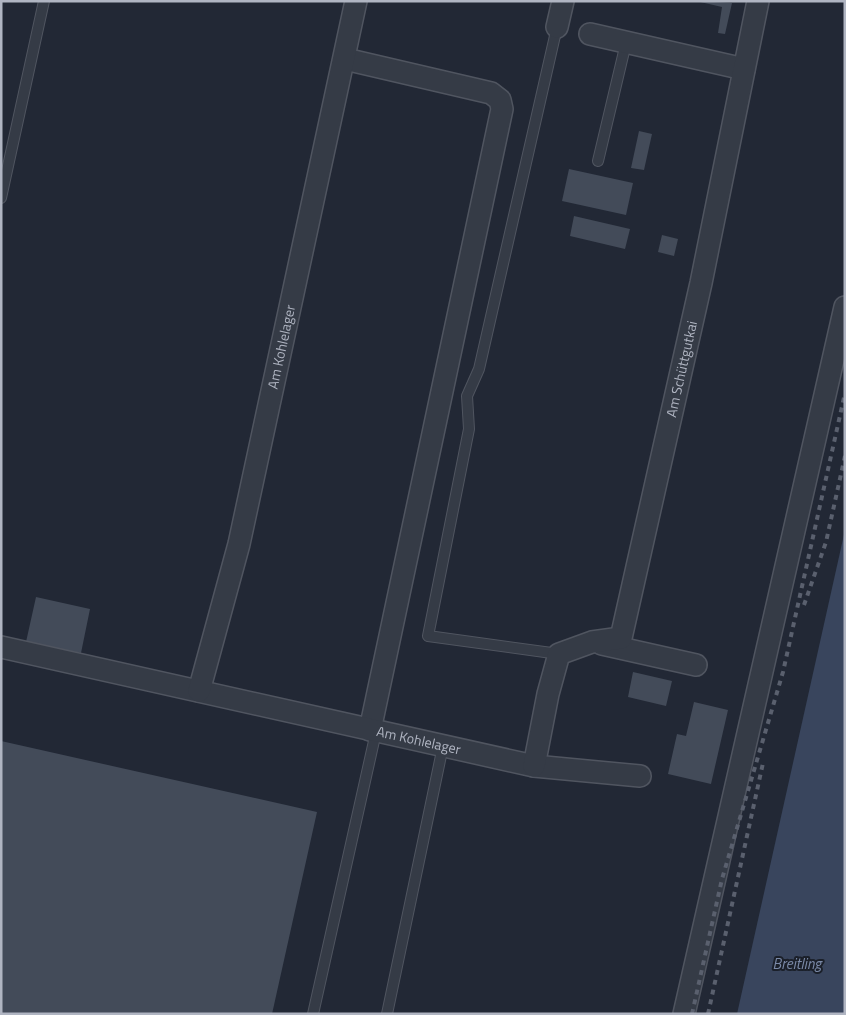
<svg xmlns="http://www.w3.org/2000/svg" width="846" height="1015" font-family="'Titillium Web',sans-serif">
	<style>
		.water { fill: #39455d }
		.building { fill: #434b59 }
		.lines { fill: none; stroke-linecap: round; stroke-linejoin: round }
		.service-casing { stroke: #505560; stroke-width: 12 }
		.minor-casing { stroke: #505560; stroke-width: 24 }
		.service { stroke: #353b46; stroke-width: 10 }
		.minor { stroke: #353b46; stroke-width: 21 }
		.rail { stroke: #5a606e; stroke-width: 4; stroke-dasharray: 5 5; stroke-linecap: butt }
		.labels { text-anchor: middle; stroke-width: 4; stroke-linejoin: round; paint-order: stroke }
		.street-label { font-size: 14px; fill: #b0b5c2; stroke: #1b202a }
		.water-label { font-size: 15px; font-style: italic; fill: #7b8aa8; stroke: #1b202a }
	</style>
	<rect width="100%" height="100%" fill="#222835"/>
	<path class="water" d="M845,530v484h-108z"/>
	<path class="building" d="M696,1l36,2 -7,31 -7,-1 4,-26z
		M639,131l13,3 -8,36 -13,-2z
		M569,169l64,14 -7,32 -64,-14z
		M574,216l56,13 -5,20 -55,-13z
		M662,235l16,4 -4,17 -16,-4z
		M36,597l54,12 -9,44 -55,-11z
		M633,672l39,9 -6,25 -38,-9z
		M694,702l34,8 -17,74 -43,-10 9,-40 9,2z
		M1,741l316,71 -45,202h-271z"/>
	<g class="lines">
		<g class="service-casing">
			<path id="service" d="M557,27l-78,342 -12,27 2,33 -41,207 131,18
				M598,161l28,-118
				M1,198l43,-197
				M313,1014l63,-282
				M387,1014l56,-268"/>
		</g>
		<g class="minor-casing">
			<g id="minor">
				<path d="M557,27l6,-26"/>
				<path d="M590,34l154,35"/>
				<path d="M345,59l146,34 9,7 2,9 -132,621"/>
				<path d="M602,644l94,21"/>
				<path id="s1" d="M1,647l533,119 106,10"/>
				<path id="s2" d="M199,691l40,-147 117,-543"/>
				<path id="s3" d="M534,766l14,-72 11,-40 33,-12 29,-4 80,-355 57,-282"/>
				<path d="M684,1014l161,-707"/>
			</g>
		</g>
		<use href="#service" class="service"/>
		<use href="#minor" class="minor"/>
		<path class="rail" d="M804,605l22,-63 19,-86
			M692,1014l30,-135 61,-207 62,-279
			M708,1014l55,-251"/>
	</g>
	<g class="labels">
		<g class="street-label">
			<text dy="5" stroke="none"><textPath href="#s2" startOffset="354">Am Kohlelager</textPath></text>
			<text dy="5" stroke="none"><textPath href="#s3" startOffset="455">Am Schüttgutkai</textPath></text>
			<text dy="5" stroke="none"><textPath href="#s1" startOffset="428">Am Kohlelager</textPath></text>
		</g>
		<g class="water-label">
			<text x="797" y="969">Breitling</text>
		</g>
	</g>
	<rect width="846" height="1015" fill="none" stroke="#b0b5c2" stroke-width="5"/>
</svg>
